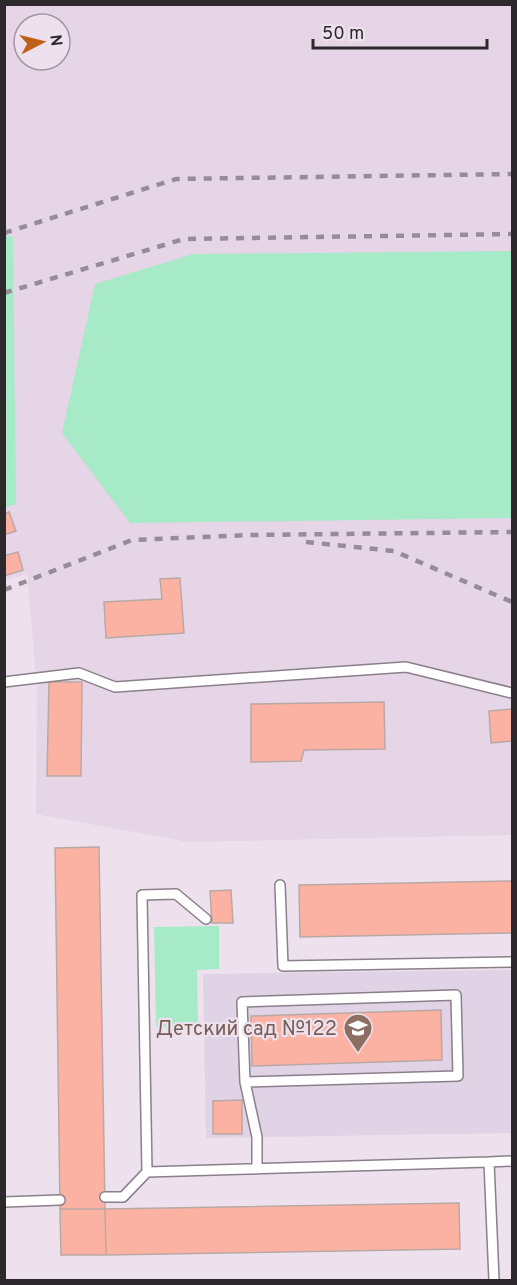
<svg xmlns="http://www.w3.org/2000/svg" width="517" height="1285" font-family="Overpass,sans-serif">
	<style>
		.built { fill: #e6d4e7; fill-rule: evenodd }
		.education { fill: #e0d3e5 }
		.green { fill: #a6eac7 }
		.building { fill: #fcb2a2; stroke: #baa8a5; stroke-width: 1.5 }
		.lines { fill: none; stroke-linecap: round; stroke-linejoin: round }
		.lane-casing { stroke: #8a7f8a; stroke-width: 12 }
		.lane { stroke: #fff; stroke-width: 9 }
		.rail { stroke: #958d96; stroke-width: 4.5; stroke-dasharray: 8 8; stroke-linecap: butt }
		.labels { text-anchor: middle; stroke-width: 4.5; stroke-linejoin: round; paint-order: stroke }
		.education-label { font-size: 20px; fill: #785e54; stroke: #ede1ee; text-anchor: end }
	</style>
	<rect width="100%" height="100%" fill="#ede1ee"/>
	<path class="built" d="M5,5h507v830l-324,7 -152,-28 1,-126 -10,-114 -22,6zM24,24h36v36h-36z"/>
	<path class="education" d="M512,970v163l-306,5 -3,-164z"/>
	<path class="green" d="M5,235l8,2 3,267 -11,3z
		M512,251v267l-382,5 -68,-90 33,-149 98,-30z
		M219,926v43l-22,1 1,57h-42l-2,-100z"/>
	<path class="building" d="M9,512l7,19 -12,4v-21z
		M18,552l5,18 -19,6v-20z
		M180,578l4,55 -78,5 -2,-36 58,-3 -2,-20z
		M49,682h33l-1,94h-34z
		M384,702l1,47 -81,1 -3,11 -50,1v-58z
		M512,709v32l-21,2 -2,-32z
		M99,847l6,362h-45l-5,-361z
		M512,881v52l-212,4 -1,-52z
		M231,890l2,33h-21l-2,-32z
		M441,1010l1,50 -190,6 -1,-50z
		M242,1100v34h-29v-33z
		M459,1203l1,46 -354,6 -1,-46z
		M60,1209h45l1,46h-45z"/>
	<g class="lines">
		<g class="lane-casing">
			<path id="lane" d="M4,682l75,-9 36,14 291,-20 106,26
				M280,885l3,81 229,-4
				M206,919l-30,-25 -34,1 5,277 342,-10 5,118
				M245,1082l213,-6 -2,-81 -214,7 3,80 12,55v32
				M489,1162l23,-1
				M105,1197h18l24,-25
				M4,1202l56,-2"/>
		</g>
		<use href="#lane" class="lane"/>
		<path class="rail" d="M4,233l172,-54 336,-5
			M4,293l180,-54 328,-5
			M306,542l88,9 118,51
			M4,590l128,-50 118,-5 262,-3"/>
	</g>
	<defs>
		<g id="school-pin" transform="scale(1.5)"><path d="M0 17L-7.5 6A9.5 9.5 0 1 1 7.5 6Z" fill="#8d6e63" stroke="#ede1ee"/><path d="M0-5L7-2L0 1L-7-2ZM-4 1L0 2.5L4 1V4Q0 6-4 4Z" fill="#fff"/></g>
	</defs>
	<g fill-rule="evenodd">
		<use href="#school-pin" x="358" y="1028"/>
	</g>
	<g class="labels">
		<g class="education-label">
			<text x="337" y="1035">Детский сад №122</text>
		</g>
	</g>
	<rect width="517" height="1285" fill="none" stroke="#2c282c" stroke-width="12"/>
	<g transform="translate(42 42) rotate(83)"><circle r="28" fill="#ede1ee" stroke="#a097a0" stroke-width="1.5"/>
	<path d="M0-4.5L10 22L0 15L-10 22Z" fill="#bf6018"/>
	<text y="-9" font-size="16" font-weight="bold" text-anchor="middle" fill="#2c282c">N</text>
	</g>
	<path d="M313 39v9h174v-9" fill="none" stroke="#2c282c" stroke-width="3"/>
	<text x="322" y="39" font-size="18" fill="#2c282c" stroke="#ede1ee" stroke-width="4.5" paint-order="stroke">50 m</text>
</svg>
